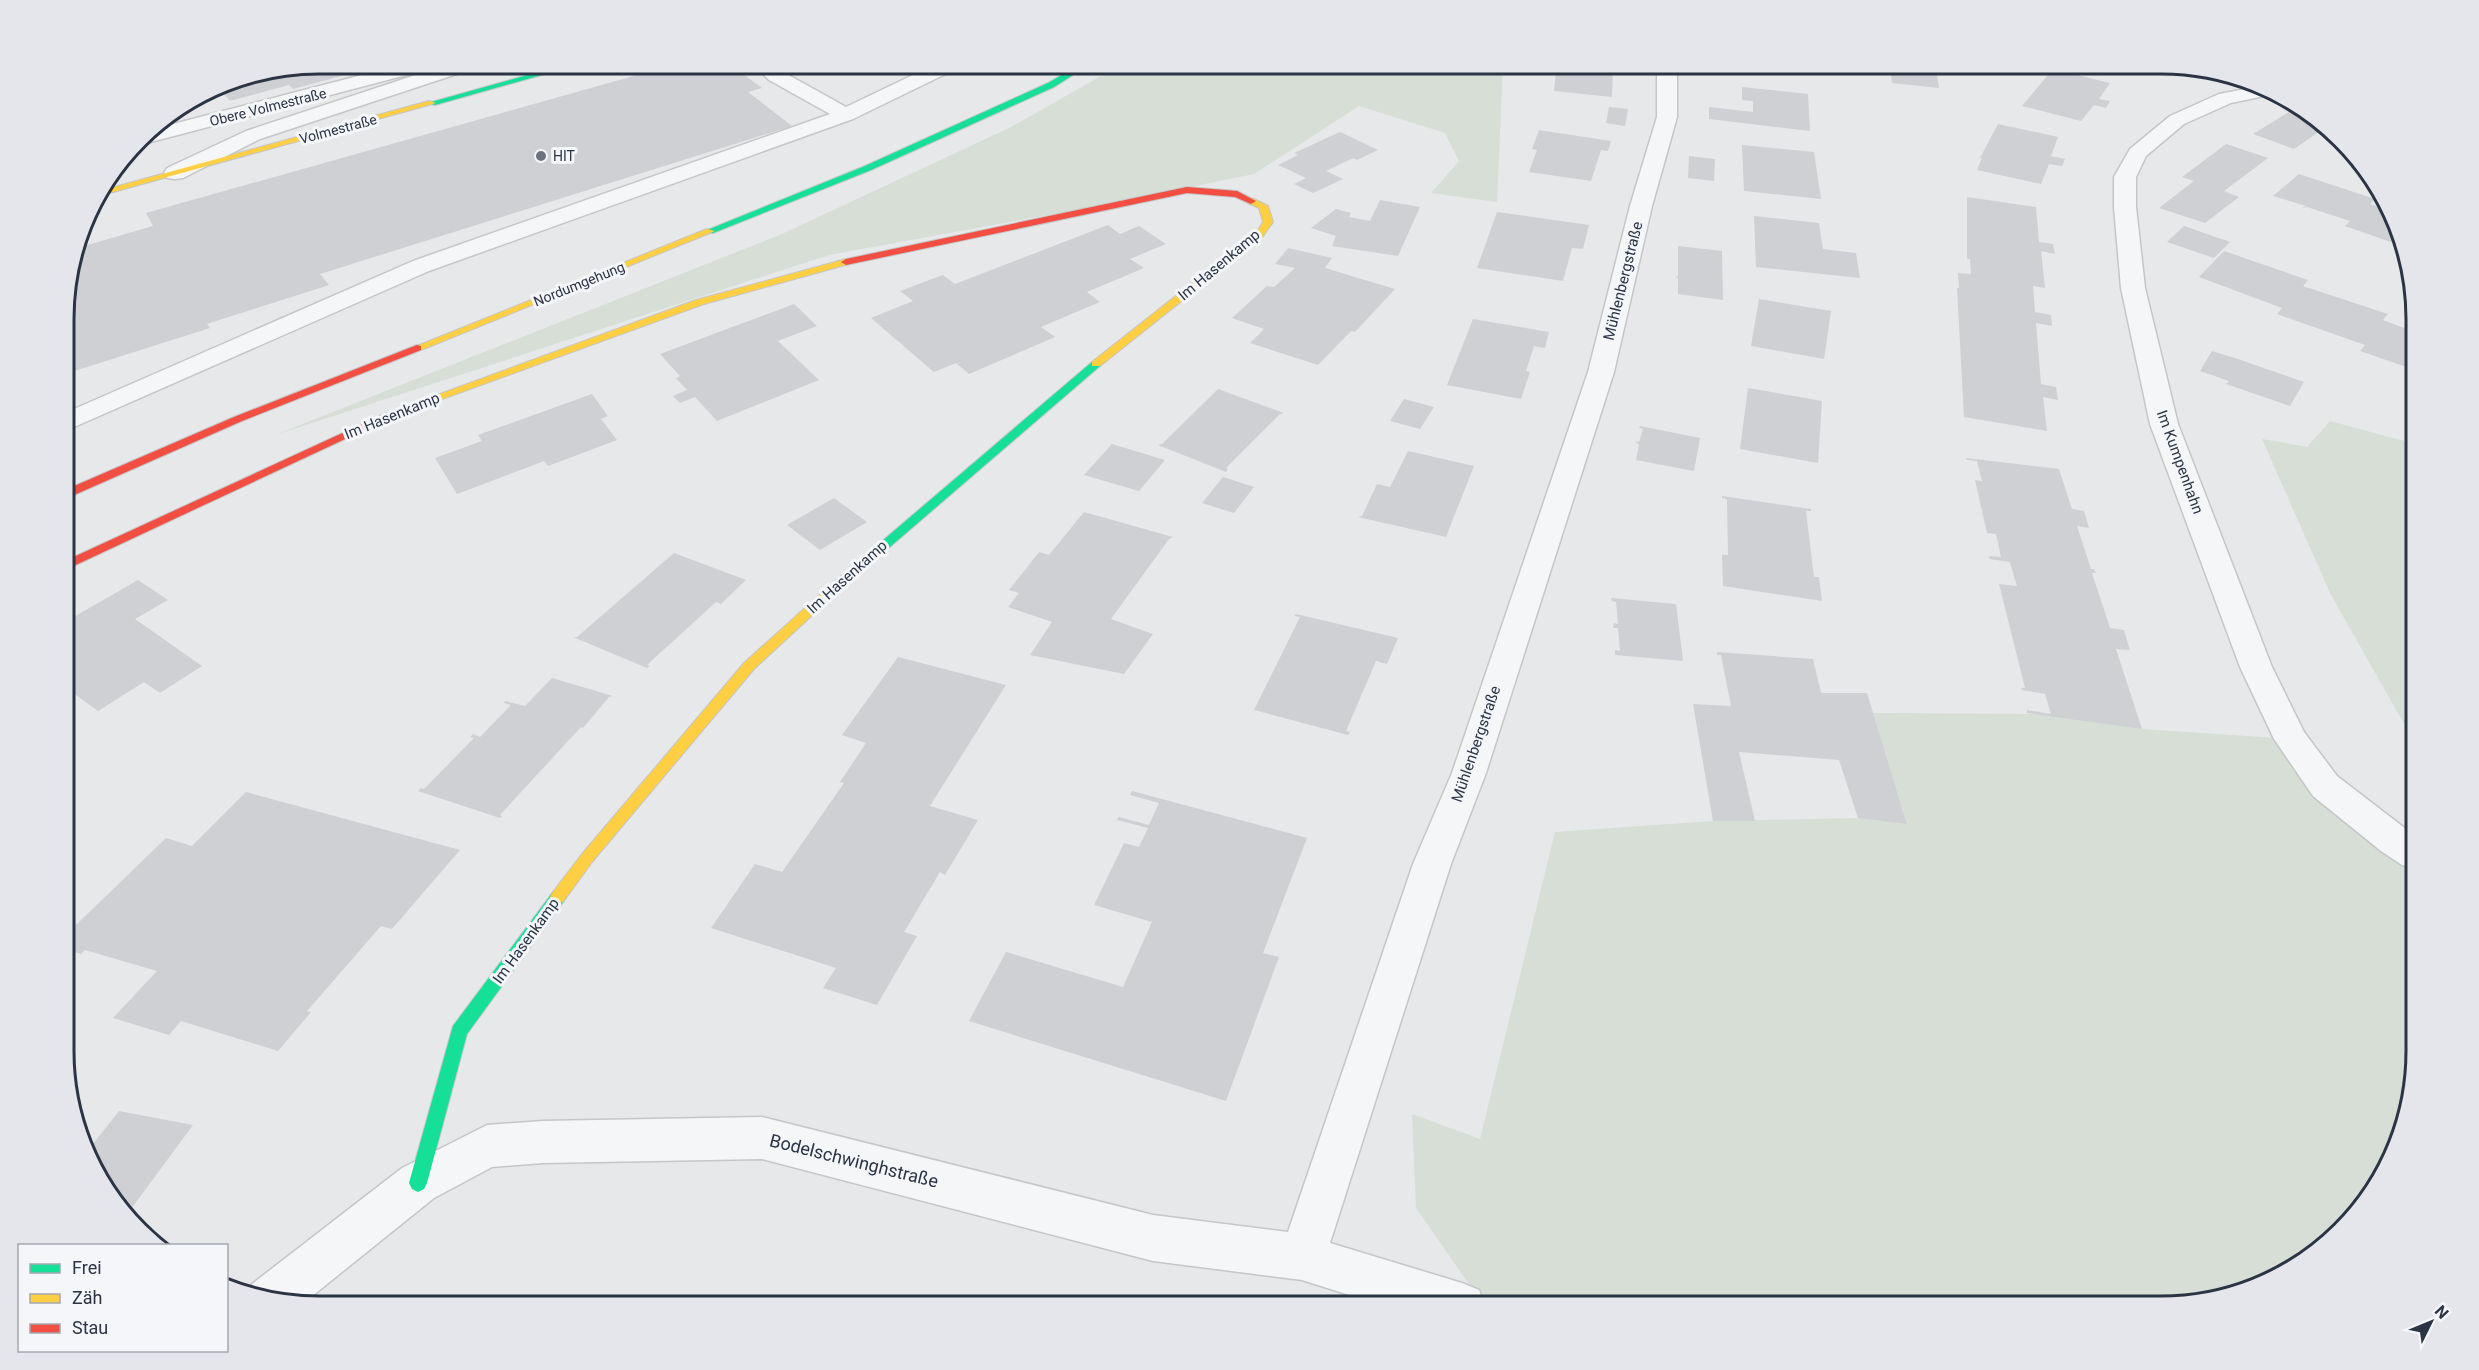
<svg xmlns="http://www.w3.org/2000/svg" width="2479" height="1370" font-family="Roboto,sans-serif">
	<style>
		.green { fill: #d6ded6 }
		.building { fill: #ced0d3 }
		.lines { fill: none; stroke-linecap: round; stroke-linejoin: round }
		.lane-casing { stroke: #c4c6c8; stroke-width: 3 }
		.street-casing { stroke: #c4c6c8; stroke-width: 3 }
		.fast-casing { stroke: #c4c6c8; stroke-width: 2 }
		.slow-casing { stroke: #c4c6c8; stroke-width: 2 }
		.jam-casing { stroke: #c4c6c8; stroke-width: 2 }
		.lane { fill: #f5f6f7; fill-rule: evenodd }
		.street { fill: #f5f6f7; fill-rule: evenodd }
		.fast { fill: #16e098; fill-rule: evenodd }
		.slow { fill: #ffcf43; fill-rule: evenodd }
		.jam { fill: #f24e42; fill-rule: evenodd }
		.poi-dot { fill: #6c737f; stroke: #f4f6f9; stroke-width: 2 }
		.labels { text-anchor: middle; stroke-width: 6; stroke-linejoin: round; paint-order: stroke }
		.far-street-label { font-size: 14px; fill: #2b3445; stroke: #f4f6f9 }
		.far-poi-label { font-size: 14px; fill: #2b3445; stroke: #f4f6f9; text-anchor: start }
		.street-label { font-size: 15px; fill: #2b3445; stroke: #f4f6f9 }
		.near-street-label { font-size: 18px; fill: #2b3445; stroke: #f4f6f9 }
		.rim { fill: none; stroke: #2b3445; stroke-width: 3 }
	</style>
	<rect width="100%" height="100%" fill="#e6e8ea"/>
	<path class="green" d="M1124,63h379l-6,139 -66,-9 28,-32 -14,-28 -86,-27 -105,68 -162,33 -263,48 -554,180 507,-201 229,-107z
		M2330,421l85,23v159l-5,3 5,4v133l-84,-148 -69,-156 45,8z
		M1873,713l178,1 91,15 149,10 103,102 21,13v109l-7,6 7,21v78l-33,111 -80,85 -59,30 -66,12 -692,1 -69,-99 -4,-94 68,25 75,-307 158,-11 145,-3 49,5z"/>
	<path class="building" d="M318,63h9l14,13 -48,13 -4,-4 -59,16 -11,-13z
		M680,63h50l-3,5 9,1 26,19 -14,4 44,34 -472,148 9,11 -122,39 3,4 -145,46v-89l12,-37 76,-22 -7,-13z
		M1552,63h69l-1,8h-7l-1,26 -58,-6 2,-20h-5z
		M1729,63h53v12l-54,-6z
		M1892,63h55l2,8 -13,-2 3,19 -47,-5 -2,-18h2z
		M2121,63h40l11,1 -25,9z
		M2053,69l57,14 -11,16 11,2 -4,7 -12,-3 -13,16 -59,-15z
		M1742,87l66,7 2,37 -101,-12v-12l44,5v-11l-11,-1z
		M1609,107l19,2 -3,17 -19,-3z
		M2289,112l23,7 11,10 -29,20 -41,-15z
		M172,113l5,6 -24,6z
		M1998,124l60,13 -7,19 14,3 -3,7 -13,-2 -8,20 -64,-14 5,-12h-2z
		M1539,130l72,11 -3,10 -7,-1 -10,31 -62,-9 8,-22 -5,-1z
		M1340,132l38,18 -21,10 -4,-2 -27,13 17,8 -30,14 -19,-9 12,-6 -28,-13 20,-10 -4,-2z
		M2226,144l42,14 -44,33 15,6 -34,26 -46,-15 35,-27 -12,-4z
		M1742,145l72,7 7,47 -77,-8z
		M1689,156l26,3 -1,22 -26,-3z
		M2299,174l76,25 -5,5 20,6 13,26 2,11 -60,-21 5,-5 -43,-14 -5,1 4,-2 -33,-10z
		M1967,197l69,10 3,35 14,2 2,10 -14,-3 4,37 -12,-2 2,26 16,3 1,11 -16,-3 5,61 15,3 2,13 -15,-3 4,34 -83,-14 -7,-129h2l-1,-15 13,1 -1,-15h-3z
		M1380,200l40,7 -22,49 -66,-10 4,-10 -25,-8 25,-19 15,4 -2,4 21,4z
		M1497,212l92,13 -6,24 -11,-1 -9,33 -86,-13z
		M1754,216l65,7 4,26 33,4 4,25 -104,-11z
		M1108,225l12,9 19,-8 27,18 -36,15 14,9 -57,24 13,10 -59,25 14,10 -86,37 -13,-11 -22,9 -63,-54 42,-17 -13,-10 43,-16 12,9z
		M2184,226l46,16 -16,16 -47,-16z
		M1678,246l44,5 1,49 -45,-6v-16h-2l2,-3z
		M1288,248l44,10 -7,10 70,21 -40,43 -4,-1 -33,34 -68,-22 14,-14 -32,-11 35,-32 7,1 21,-19 -20,-4z
		M2224,251l84,29 -5,6 85,28 -5,6 32,12v38l-55,-19 5,-6 -88,-31 5,-6 -83,-31z
		M1759,299l72,12 -7,48 -73,-13z
		M794,304l23,22 -39,15 41,39 -102,41 -22,-24 -15,6 -7,-7 14,-6 -11,-12 4,-2 -20,-22z
		M1473,319l76,13 -4,16 -11,-2 -8,25 4,1 -9,27 -74,-14z
		M2212,351l26,8 66,23 -14,24 -64,-22 3,-3 -29,-10z
		M1748,388l74,13 -4,62 -78,-14z
		M1218,389l66,24 -4,1 -54,54 2,1 -2,3 -68,-27 4,-1z
		M592,394l16,22 -7,3 16,21 -69,26 -4,-5 -87,33 -22,-36 47,-17 -4,-6z
		M1404,399l30,8 -14,22 -30,-8z
		M1640,426l60,12 -6,33 -58,-11 3,-15 -4,-4 4,1 4,-13 -4,-1z
		M1112,444l53,16 -26,31 -55,-16z
		M1408,451l66,15 -28,71 -88,-20 4,-1 15,-32 13,3z
		M1966,458l93,11 13,40 12,2 5,17 -12,-2 14,43h3l2,4h-4l18,55 14,2 6,20 -14,-1 26,80 -115,-16v-3l24,4 -6,-20 -23,-4 -1,-2h4l-26,-104 18,2 -7,-24 -20,-3 -1,-3 12,1 -5,-23 -9,-1 -12,-53 7,1 -5,-20 -10,-1z
		M1223,477l31,10 -20,26 -32,-10z
		M1722,496l89,13v2h-5l8,66h5l3,24 -99,-15 -1,-31h6l-1,-56 -5,-1z
		M834,498l33,24 -47,28 -33,-25z
		M1084,512l89,25 -4,2 -58,80 42,15 -29,40 -94,-19 22,-33 -44,-15 11,-14 -10,-3 30,-38 10,3z
		M674,553l72,27 -25,24 -5,-2 -69,63 3,1 -3,2 -74,-31h4z
		M138,580l30,20 -33,19 67,47 -42,27 -16,-11 -46,29 -33,-24v-65z
		M1611,598l65,6 7,57 -68,-6v-5l5,1 -2,-23h-5l1,-5 4,1 -2,-22 -4,-1z
		M1296,614l102,24 -11,26 -11,-3 -30,70 4,1 -2,3 -94,-25 46,-93 -6,-1z
		M1717,652l96,7 8,34h46l40,131 -49,-6 -19,-58 -100,-8 16,69h-42l-20,-117 38,2 -10,-51h-4z
		M898,657l108,28 -76,121 48,14 -33,55 -5,-3 -36,60 13,4 -40,69 -54,-17 13,-20 -125,-40 44,-64 27,8 62,-89 -4,-1 26,-39 -24,-8z
		M552,678l61,18 -4,1 -26,31 -2,-1 -81,88 2,1 -2,2 -82,-27 3,-3 3,1 50,-51 -4,-1 3,-3 7,3 31,-32 -7,-2 1,-2 20,5z
		M1132,791l175,47 -44,115 16,4 -53,144 -257,-80 37,-69 117,35 29,-65 -58,-17 30,-62 15,4 9,-19 -31,-8 2,-3 30,8 10,-22 -29,-8z
		M246,792l214,58 -68,79 -11,-3 -74,85 4,1 -33,39 -97,-30 -12,14 -56,-17 44,-47 -72,-21 -4,4 -16,-5v-18l8,-8 4,1 89,-86 26,8z
		M119,1111l74,14 -65,88 -22,-19 -17,-45z"/>
	<g class="lines">
		<g class="lane-casing">
			<path id="lane" d="M452,63h28l-2,4 -218,72 -77,39 -8,1 -8,-1 -3,-5 3,-5 79,-37z
				M752,63h20l11,9 63,35 92,-44h24l-2,4 -107,52 -424,152 -364,160v-18l348,-152 417,-147 -61,-34z"/>
		</g>
		<g class="street-casing">
			<path id="street" d="M408,63h31l-2,4 -290,76 -11,1 10,-13z
				M1654,63h18l5,11v43l-25,89 -38,166 -128,401 -35,91 -121,379 132,40 17,7 6,17h-98l-85,-27 -149,-19 -391,-102 -219,4 -51,4 -58,31 -133,107 -54,-9 5,-12 150,-116 85,-43 56,-4 219,-4 391,98 135,17 125,-368 39,-91 136,-401 42,-166 27,-89v-43z
				M2261,86l18,7 -48,10 -47,21 -38,32 -10,21v30l9,81 33,136 94,243 32,65 33,44 78,60v33l-13,-4 -21,-14 -68,-55 -39,-57 -34,-72 -90,-243 -29,-136 -7,-81v-30l16,-28 40,-33 49,-22z"/>
		</g>
		<g class="fast-casing">
			<path id="fast" d="M571,63h13l-149,42 -7,-2z
				M1082,63h10l-38,24 -183,83 -158,63 -8,-2 160,-65 183,-83z
				M1096,361l5,3 -1,2 -266,229h-8l-2,-3 2,-3 266,-227z
				M558,891l5,1 3,5 -3,5 -96,132 -40,149 -3,6 -6,3 -6,-3 -3,-6 44,-157 100,-134z"/>
		</g>
		<g class="slow-casing">
			<path id="slow" d="M429,101l7,2 -341,94 5,-6z
				M1248,199h6l14,7 5,16 -10,14 -163,130h-8v-4l165,-130 6,-10 -4,-14 -11,-5z
				M707,229l8,2 -294,119h-8l-1,-2z
				M846,259l5,3 -2,2 -145,40 -314,114 -4,1 -6,-3 316,-116z
				M830,588l4,1 2,3 -2,3 -80,74 -162,193 -29,40 -5,1 -5,-1 -3,-5 3,-5 29,-38 162,-191 82,-74z"/>
		</g>
		<g class="jam-casing">
			<path id="jam" d="M1187,187l50,4 19,10 -5,3 -16,-7 -48,-4 -341,72 -5,-3 5,-3z
				M417,345l4,1v4l-179,71 -177,78v-9l169,-73z
				M386,413l4,1v4l-325,152v-9z"/>
		</g>
		<use href="#lane" class="lane"/>
		<use href="#street" class="street"/>
		<use href="#fast" class="fast"/>
		<use href="#slow" class="slow"/>
		<use href="#jam" class="jam"/>
	</g>
	<circle class="poi-dot" cx="541" cy="156" r="6"/>
	<g class="labels">
		<g class="far-street-label">
			<text transform="translate(268 107) rotate(-14)" y="5">Obere Volmestraße</text>
			<text transform="translate(338 129) rotate(-15)" y="5">Volmestraße</text>
			<text transform="translate(579 284) rotate(-22)" y="5">Nordumgehung</text>
		</g>
		<g class="far-poi-label">
			<text x="553" y="161">HIT</text>
		</g>
		<g class="street-label">
			<text transform="translate(1219 265) rotate(-40)" y="5">Im Hasenkamp</text>
			<text transform="translate(1623 281) rotate(-76)" y="5">Mühlenbergstraße</text>
			<text transform="translate(392 416) rotate(-22)" y="5">Im Hasenkamp</text>
			<text transform="translate(2180 462) rotate(70)" y="5">Im Kumpenhahn</text>
			<text transform="translate(847 577) rotate(-42)" y="5">Im Hasenkamp</text>
			<text transform="translate(1476 744) rotate(-71)" y="5">Mühlenbergstraße</text>
			<text transform="translate(526 941) rotate(-54)" y="5">Im Hasenkamp</text>
		</g>
		<g class="near-street-label">
			<text transform="translate(854 1161) rotate(14)" y="6">Bodelschwinghstraße</text>
		</g>
	</g>
	<path d="M0 0H2479V1370H0ZM319 74H2161A245 245 0 0 1 2406 319V1051A245 245 0 0 1 2161 1296H319A245 245 0 0 1 74 1051V319A245 245 0 0 1 319 74Z" fill="#e4e6eb" fill-rule="evenodd"/>
	<path class="rim" d="M319 74H2161A245 245 0 0 1 2406 319V1051A245 245 0 0 1 2161 1296H319A245 245 0 0 1 74 1051V319A245 245 0 0 1 319 74Z"/>
	<rect x="18" y="1244" width="210" height="108" fill="#f4f6f9" stroke="#a4a8b1" stroke-width="1.5"/>
	<rect x="30" y="1264" width="30" height="9" fill="#16e098" stroke="#a4a8b1" stroke-width="1.5"/>
	<text x="72" y="1274" font-size="18" fill="#2b3445">Frei</text>
	<rect x="30" y="1294" width="30" height="9" fill="#ffcf43" stroke="#a4a8b1" stroke-width="1.5"/>
	<text x="72" y="1304" font-size="18" fill="#2b3445">Zäh</text>
	<rect x="30" y="1324" width="30" height="9" fill="#f24e42" stroke="#a4a8b1" stroke-width="1.5"/>
	<text x="72" y="1334" font-size="18" fill="#2b3445">Stau</text>
	<g transform="translate(2431 1322) rotate(47)" stroke="#f4f6f9" stroke-width="4.5" paint-order="stroke">
	<path d="M0-4.5L10 22L0 15L-10 22Z" fill="#2b3445"/>
	<text y="-9" font-size="16" font-weight="bold" text-anchor="middle" fill="#2b3445">N</text>
	</g>
</svg>
